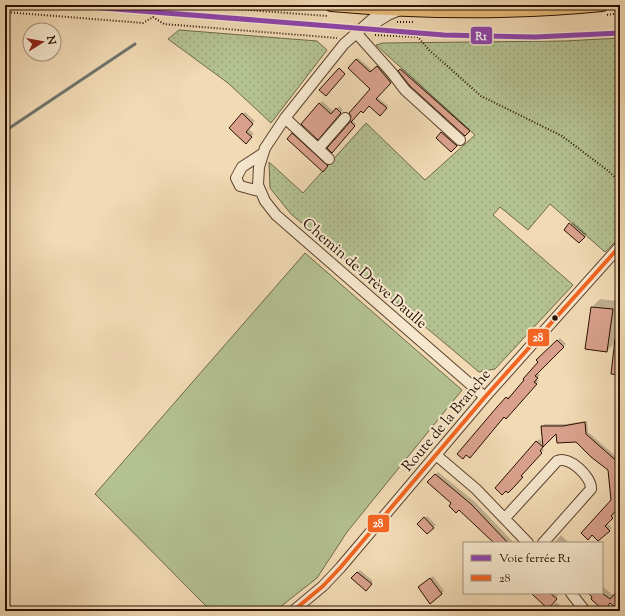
<svg xmlns="http://www.w3.org/2000/svg" width="625" height="616" font-family="'Sorts Mill Goudy',serif">
	<style>
		.grass { fill: url(#grass-dots); stroke: #6e6848 }
		.garden { fill: #b4c191; stroke: #6e6848 }
		.shadow { fill: #0003 }
		.lines { fill: none; stroke-linecap: round; stroke-linejoin: round }
		.stream { stroke: #70756e; stroke-width: 3 }
		.building { fill: #d9a18d; stroke: #291000 }
		.minor-casing { stroke: #5b422d; stroke-width: 12 }
		.major-casing { stroke: #291000; stroke-width: 14 }
		.path { stroke: #291000; stroke-width: 2; stroke-dasharray: 1 2; stroke-linecap: butt }
		.minor { stroke: #f6e7ce; stroke-width: 10 }
		.major { stroke: #e8bd7a; stroke-width: 12 }
		.bus-1-casing { stroke: #f6e7ce; stroke-width: 7 }
		.bus-1 { stroke: #f26522; stroke-width: 4 }
		.rail-1-casing { stroke: #f6e7ce; stroke-width: 8 }
		.rail-1 { stroke: #8e44ad; stroke-width: 5 }
		.bus-dot { fill: #291000; stroke: #f6e7ce; stroke-width: 1.5 }
		.labels { text-anchor: middle; stroke-width: 4; stroke-linejoin: round; paint-order: stroke }
		.street-label { font-size: 15px; fill: #291000; stroke: #f6e7ce }
		.line-badge { stroke: #f6e7ce; stroke-width: 1.5 }
		.badge-label { font-size: 11px; text-anchor: middle; font-weight: bold; fill: #fff }
	</style>
	<defs>
		<pattern id="grass-dots" width="8" height="8" patternUnits="userSpaceOnUse"><rect width="8" height="8" fill="#b4c191"/><path d="M2 2h.1M6 6h.1" fill="none" stroke="#9ba57b" stroke-width="1.8" stroke-linecap="round"/></pattern>
	</defs>
	<rect width="100%" height="100%" fill="#f1dab4"/>
	<filter id="stains"><feTurbulence type="fractalNoise" baseFrequency=".005" numOctaves="4"/><feColorMatrix values="0 0 0 0 .2 0 0 0 0 .09 0 0 0 0 .02 0 0 0 .5 -.17"/></filter>
	<radialGradient id="worn" r=".72"><stop offset=".6" stop-color="#630" stop-opacity="0"/><stop offset="1" stop-color="#630" stop-opacity=".3"/></radialGradient>
	<path class="grass" d="M179,30l138,11 10,9 -56,73 -43,-40 -60,-44z
		M620,38v199l-15,15 -55,-48 -22,26 -28,-23 -7,8 80,70 -78,84 -16,3 -188,-158 -21,-26 -1,-26 34,31 63,-70 59,57 50,-45 -99,-90 7,-2 182,-2z"/>
	<path class="garden" d="M305,253l157,137 -115,142 -30,46 -42,33h-64l-116,-117z"/>
	<path class="shadow" d="M358,58l15,13 6,-6 14,15 -16,17 11,9 -7,7 -12,-8 -8,4 -9,11 4,4 -24,27 19,-29 1,-6 20,-27 -23,-21z
		M340,68l5,5 -19,22 -6,-5z
		M402,68l68,61 -5,6 -65,-64z
		M322,101l12,11 5,-6 4,4 -25,28 -16,-14z
		M245,112l10,9 -7,7 6,6 -8,8 -16,-14z
		M443,132l14,12 -6,6 -14,-12z
		M294,133l34,31 -5,6 -35,-31z
		M573,222l14,12 -8,8 -14,-12z
		M620,283v31l-5,29 -8,8 -15,-44 8,-8 18,2z
		M560,338l6,6 -29,29 3,2 -4,4 3,2 -54,57 1,1 -16,18 28,-50 11,-11 2,1 28,-35 -1,-2z
		M587,421l1,11 32,28v45l-8,8 2,2 -7,8 5,5 -14,11 14,-38 -3,-31 -32,-29 -21,-9 -15,16 3,2 -34,39 -13,-1 42,-49 5,4 -2,-17 3,-2h21z
		M438,472l36,29 40,42h-20l-65,-61z
		M427,516l9,9 -9,8 -9,-9z
		M561,535l8,8h-15z
		M360,570l13,11 -7,9 -14,-12z
		M433,576l11,15 -2,3 -20,-9z
		M602,586l12,10 6,-7v15l-27,-7 -4,-4h13z
		M533,593h22l3,3 -7,8 1,2 4,-4 10,9h-19l3,-3z"/>
	<g class="lines">
		<path class="stream" d="M5,131l130,-87"/>
	</g>
	<path class="building" d="M356,59l14,13 7,-6 14,17 -15,16 11,9 -7,8 -11,-10 -6,7 -2,-2 -10,11 4,4 -23,27 -5,-5 23,-26 1,-6 -2,-3 21,-24 -22,-21z
		M339,68l6,6 -19,22 -7,-6z
		M400,69l70,62 -5,5 -55,-50 -12,-15z
		M319,103l12,11 5,-6 5,5 -23,27 -17,-16z
		M242,113l11,11 -7,8 6,5 -6,7 -17,-16z
		M441,132l16,14 -6,6 -15,-14z
		M292,133l36,33 -5,6 -36,-33z
		M569,223l16,14 -6,6 -15,-13z
		M591,307l22,2 -6,43 -22,-3z
		M615,339h5v36l-9,-1z
		M557,340l7,7 -29,29 3,2 -4,4 3,2 -31,35 -2,-2 -34,41 -4,-3 -3,4 -6,-5 40,-47 9,-10 2,2 16,-19 -1,-1 15,-17 -2,-2z
		M585,422l1,12 34,30v42l-9,10 2,2 -8,8 5,5 -12,10 -6,-6 -4,5 -7,-7 30,-33 -3,-30 -17,-13 -15,-15 -19,1 -1,-9 -13,13 -2,-21h22z
		M536,441l7,6 -3,4 2,2 -21,23 2,1 -8,9 -7,7 -2,-2 -4,4 -7,-7z
		M435,474l36,30 37,39h-14l-35,-33 -3,3 -7,-7 2,-3 -24,-21z
		M424,517l10,11 -7,6 -10,-10z
		M357,572l15,12 -6,7 -15,-13z
		M430,578l12,16 -12,10 -12,-17z
		M620,588v23l-10,-8 -6,8 -13,-12 1,-2 -4,-4h14l8,6z
		M531,593h19l7,6 -9,10z"/>
	<g class="lines">
		<g class="minor-casing">
			<path id="minor" d="M386,7l-42,37 -59,74 -20,30 -6,19 -1,18 7,16 11,14 209,182
				M372,25l16,-10 12,-5
				M359,36l33,37 13,17 55,50
				M285,118l44,41
				M318,149l27,-31
				M259,191l-19,-5 -4,-8 6,-11 20,-13
				M436,455l40,34 52,54
				M505,518l52,-57c12,-6 35,16 34,28l-48,54
				M571,593l14,18
				M293,611l30,-25 17,-18 145,-171 135,-151"/>
		</g>
		<g class="major-casing">
			<path id="major" d="M331,5c91,8 180,9 271,0"/>
		</g>
		<path class="path" d="M179,5l149,11
			M5,12l138,11 10,-6 11,7 173,14
			M607,15l13,-2
			M397,22h18
			M375,35l43,2 11,13 52,46 81,40 45,34 13,12"/>
		<use href="#minor" class="minor"/>
		<use href="#major" class="major"/>
		<g class="bus-1-casing">
			<path id="bus-1" d="M293,611l30,-25 17,-18 145,-171 135,-151"/>
		</g>
		<use href="#bus-1" class="bus-1"/>
		<g class="rail-1-casing">
			<path id="rail-1" d="M65,5l379,30 91,2 85,-4"/>
		</g>
		<use href="#rail-1" class="rail-1"/>
	</g>
	<circle class="bus-dot" cx="555" cy="318" r="3.5"/>
	<g class="labels">
		<g class="street-label">
			<text transform="translate(365 273) rotate(41)" y="5">Chemin de Drève Daulle</text>
			<text transform="translate(446 420) rotate(-50)" y="5">Route de la Branche</text>
		</g>
	</g>
	<g class="line-badge">
		<rect x="470" y="26" width="23" height="19" rx="4" fill="#8e44ad"/>
		<rect x="527" y="328" width="23" height="19" rx="4" fill="#f26522"/>
		<rect x="367" y="514" width="23" height="19" rx="4" fill="#f26522"/>
	</g>
	<g class="badge-label">
		<text x="481" y="40">R1</text>
		<text x="538" y="341">28</text>
		<text x="378" y="527">28</text>
	</g>
	<rect width="625" height="616" fill="none" stroke="#f1dab4" stroke-width="20"/>
	<rect x="6" y="6" width="613" height="604" fill="none" stroke="#291000" stroke-width="2"/>
	<rect x="10" y="10" width="605" height="596" fill="none" stroke="#291000"/>
	<rect x="463" y="542" width="140" height="52" fill="#f6e7ce" stroke="#a4917c"/>
	<rect x="471" y="555" width="20" height="6" fill="#8e44ad" stroke="#a4917c"/>
	<text x="499" y="562" font-size="12" fill="#291000">Voie ferrée R1</text>
	<rect x="471" y="575" width="20" height="6" fill="#f26522" stroke="#a4917c"/>
	<text x="499" y="582" font-size="12" fill="#291000">28</text>
	<g transform="translate(42 42) rotate(79)"><circle r="19" fill="#f6e7ce" stroke="#a4917c"/>
	<path d="M0-3L7 15L0 10L-7 15Z" fill="#8f2418"/>
	<text y="-6" font-size="11" font-weight="bold" text-anchor="middle" fill="#291000">N</text>
	</g>
	<rect width="100%" height="100%" filter="url(#stains)"/>
	<rect width="100%" height="100%" fill="url(#worn)"/>
</svg>
